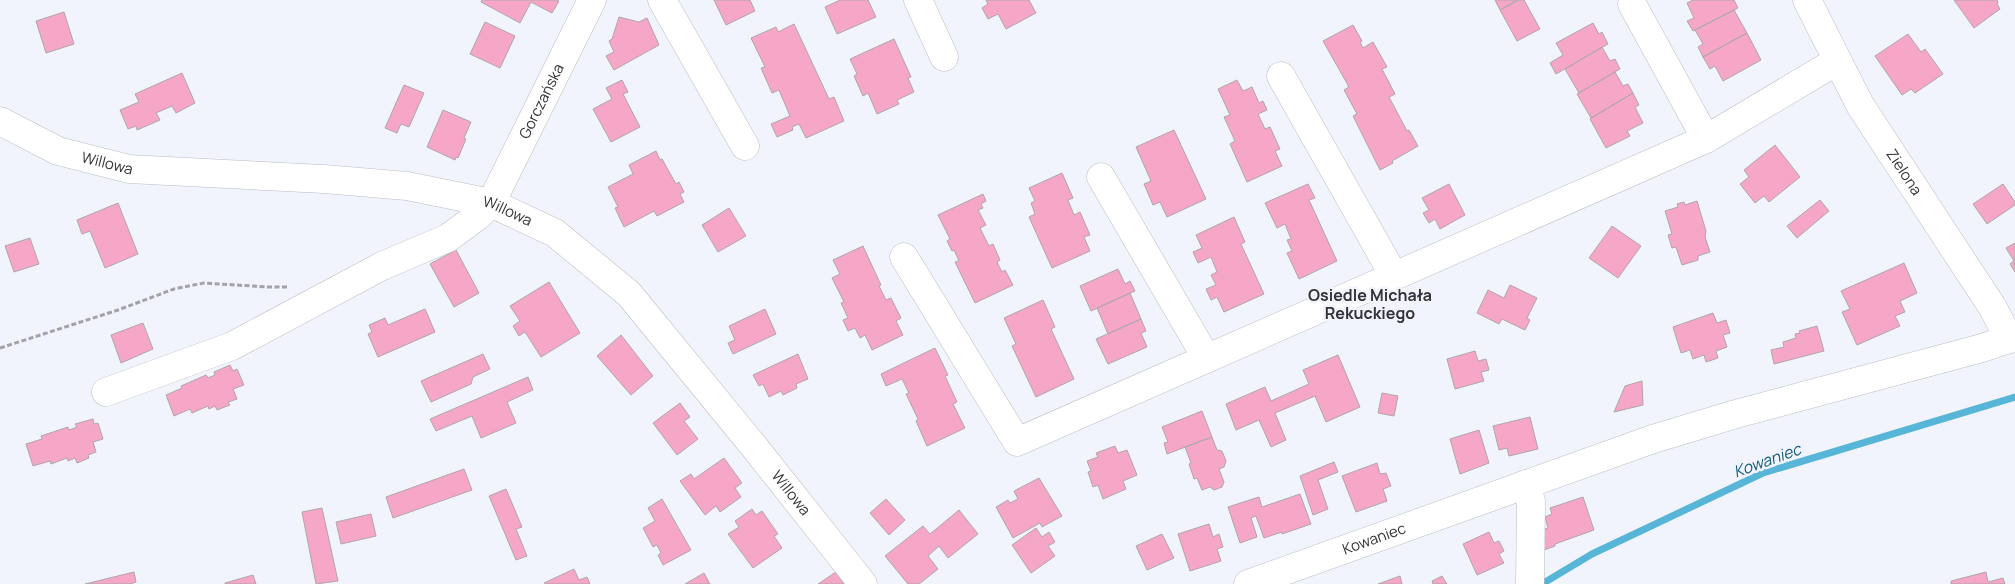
<svg xmlns="http://www.w3.org/2000/svg" width="2015" height="584" font-family="Manrope,sans-serif">
	<style>
		.lines { fill: none; stroke-linecap: round; stroke-linejoin: round }
		.stream { stroke: #57b5d8; stroke-width: 7 }
		.building { fill: #f6a6c7; stroke: #afa6a9 }
		.minor-casing { stroke: #bbbdc5; stroke-width: 29 }
		.path { stroke: #a2a3aa; stroke-width: 3; stroke-dasharray: 5 2.5; stroke-linecap: butt }
		.minor { stroke: #fff; stroke-width: 28 }
		.labels { text-anchor: middle; stroke-width: 5; stroke-linejoin: round; paint-order: stroke }
		.street-label { font-size: 15px; fill: #333437; stroke: #f2f4fd }
		.neighbourhood-label { font-size: 16px; font-weight: bold; fill: #333437; stroke: #f2f4fd }
		.water-label { font-size: 16px; font-style: italic; fill: #155f78; stroke: #f2f4fd }
	</style>
	<rect width="100%" height="100%" fill="#f2f4fd"/>
	<g class="lines">
		<path class="stream" d="M1542,584l50,-30 171,-81 252,-76"/>
	</g>
	<path class="building" d="M482,0h74l3,1 -7,12 -21,-11 -11,21 -39,-21z
		M714,0h36l5,11 -29,14z
		M840,0h28l8,17 -39,17 -12,-27z
		M986,0h43l7,13 -30,16 -8,-15 -10,5 -6,-11 6,-4z
		M1495,0h22l-17,10z
		M1519,0h5l16,29 -23,12 -17,-31z
		M1693,0h41l4,8 -45,23 -6,-10 7,-3 -7,-15z
		M1954,0h43l1,2 -1,2 3,5 -26,19z
		M1734,10l13,23 -44,24 -5,-10 5,-3 -8,-14z
		M64,12l10,32 -28,9 -10,-32z
		M619,17l20,5 8,-4 12,27 -45,25 -8,-14 8,-4 -5,-11 3,-2z
		M485,22l30,14 -15,32 -30,-14z
		M1593,23l6,11 3,-2 6,12 -52,30 -6,-11 13,-8 -7,-12z
		M794,24l35,75 5,-2 10,24 -38,17 -7,-14 -7,3 1,3 -16,7 -6,-13 19,-8 -11,-26 -7,3 -11,-25 4,-1 -14,-29 25,-11 2,5z
		M1353,25l9,16 -2,1 3,6 10,-6 14,25 -5,2 13,25 -6,3 18,34 2,-1 9,16 -26,15 1,2 -13,7 -27,-54 4,-2 -13,-24 5,-3 -26,-46z
		M1747,33l14,27 -38,21 -8,-15 -5,3 -7,-12z
		M1908,34l13,18 4,-3 18,25 -28,19 -4,-4 -9,6 -27,-39z
		M894,39l17,38 -3,1 6,14 -17,8 2,4 -22,10 -9,-21 -5,3 -9,-20 3,-2 -7,-15z
		M1602,47l8,14 5,-2 5,10 -41,24 -14,-24z
		M1615,72l8,14 5,-2 5,9 -42,25 -14,-24z
		M182,73l13,30 -19,10 -4,-7 -16,7 4,7 -23,10 -1,-4 -8,3 -8,-19 19,-8 -4,-8z
		M622,80l6,12 -5,2 17,33 -29,15 -18,-33 19,-10 -6,-11z
		M1237,80l6,11 9,-4 7,16 4,-2 4,9 -9,4 7,15 5,-2 10,22 -5,2 7,15 -35,16 -17,-38 5,-3 -11,-24 6,-2 -12,-26z
		M404,85l20,8 -15,34 -8,-3 -4,9 -12,-5z
		M1633,93l6,12 -4,2 8,16 -16,8 3,5 -24,12 -16,-29z
		M443,110l28,12 -7,16 2,1 -8,19 -2,-1 -1,3 -28,-13z
		M1174,130l32,69 -39,18 -7,-15 -7,3 -9,-21 7,-3 -15,-34z
		M1775,145l25,32 -31,25 -5,-6 -9,7 -15,-19 9,-7 -5,-7z
		M656,151l4,9 2,-1 14,25 3,-2 5,10 -4,2 4,8 -27,14 -3,-5 -30,16 -9,-19 3,-1 -10,-20 25,-13 -4,-9z
		M1062,173l11,25 -5,2 6,15 6,-3 10,23 -6,2 6,14 -38,17 -23,-51 6,-3 -4,-11 4,-2 -6,-13z
		M1308,184l7,14 -6,2 28,61 -38,18 -12,-26 5,-2 -5,-11 4,-1 -6,-15 -8,4 -12,-25z
		M1449,184l16,31 -25,14 -5,-10 -6,4 -6,-10 6,-3 -7,-12z
		M2003,184l12,18v3l-28,19 -14,-20z
		M983,194l3,7 -5,3 2,4 -5,2 8,15 -6,3 9,18 4,-2 7,16 -3,2 5,10 3,-2 8,15 -38,18 -20,-41 4,-1 -5,-11 -2,1 -5,-10 3,-2 -12,-24z
		M1820,200l9,11 -32,27 -10,-12z
		M1697,201l9,30 -1,6 5,15 -12,4v4l-16,5 -6,-18 -4,1 -4,-13 4,-1 -7,-23 13,-4 -1,-3 7,-2 1,3z
		M118,203l20,51 -33,14 -15,-37 -8,3 -5,-14z
		M729,208l17,28 -28,16 -16,-27z
		M1234,217l11,25 -4,2 23,50 -40,18 -7,-15 -6,3 -5,-11 10,-4 -5,-10 6,-3 -6,-15 -13,6 -5,-11 9,-4 -6,-13z
		M1612,226l29,20 -23,32 -29,-20z
		M30,238l9,26 -25,8 -9,-26z
		M2015,243v29l-5,-8 4,-3 -8,-13z
		M863,246l18,39 -2,1 7,14 5,-2 10,20 -5,3 7,14 -31,15 -7,-15 -5,3 -5,-10 -7,3 -5,-11 5,-2 -7,-15 3,-1 -12,-24 8,-4 -7,-14z
		M456,250l23,43 -25,14 -24,-43z
		M1904,263l13,30 -17,8 5,11 -10,4 5,10 -43,19 -15,-33 8,-3 -9,-18z
		M1118,269l7,15 5,-3 5,10 -44,20 -11,-25z
		M549,282l31,51 -39,24 -16,-25 -6,4 -6,-10 7,-5 -10,-15z
		M1510,285l27,13 -10,20 3,2 -5,10 -23,-11 -3,5 -22,-11 11,-23 16,8z
		M1130,293l11,26 -33,15 -11,-26z
		M1043,300l12,27 -4,2 23,50 -38,18 -24,-51 4,-2 -12,-26z
		M425,309l10,23 -57,25 -10,-23 4,-2 -3,-7 16,-7 3,7z
		M765,309l11,25 -43,20 -5,-11 7,-3 -6,-14z
		M1713,313l4,10 9,-3 4,13 -7,2 4,12 -11,4 2,7 -12,4 -2,-7 -11,4 -3,-9 -9,3 -8,-26z
		M1141,319l5,12 -5,2 6,14 -39,17 -12,-25z
		M143,323l10,26 -32,14 -10,-28z
		M1817,326l7,25 -50,13 -3,-14 13,-3 -1,-5 13,-4 -1,-4 5,-1 -1,-2z
		M621,335l32,41 -22,19 -34,-39z
		M935,348l13,27 -3,1 12,26 -4,2 12,24 -38,18 -11,-25 2,-2 -12,-25 3,-1 -7,-14 -16,7 -5,-12z
		M1475,351l3,10 8,-2 3,11 -8,2 3,9 -29,8 -8,-30z
		M483,354l7,15 -17,8 -2,7 -40,18 -10,-21z
		M798,354l10,25 -12,5 1,4 -14,7 -2,-4 -12,6 -6,-13 -4,2 -6,-11z
		M1338,355l22,52 -34,15 -11,-26 -40,17 11,27 -15,7 -12,-27 -23,10 -10,-26 39,-17 6,14 38,-17 -6,-14z
		M230,365l3,6 4,-2 7,16 -11,4 4,10 -9,3 2,3 -13,5 -2,-4 -6,3 -1,-3 -16,7 -2,-4 -16,7 -8,-21 16,-7 -1,-2 25,-11 2,3 7,-3 -1,-3z
		M528,377l5,13 -26,12 9,21 -35,15 -9,-22 -36,15 -6,-12z
		M1642,381l1,24 -29,7 11,-26z
		M1382,393l16,3 -4,20 -16,-3z
		M680,403l10,14 -6,4 14,18 -21,16 -24,-32z
		M1202,411l10,26 -45,17 -3,-11 4,-1 -6,-15z
		M1530,417l8,32 -29,7 -2,-8 -8,2 -6,-24z
		M93,419l1,5 4,-1 5,16 -10,3 3,10 -8,3 1,3 -12,5 -2,-5 -7,3 -1,-3 -16,6 -1,-3 -17,5 -7,-22 16,-5 -1,-3 27,-9 1,3 8,-3 -2,-3z
		M1479,430l10,33 -29,11 -10,-35z
		M1212,437l5,13 5,1 4,10 -2,6 -5,2 5,13 -2,5 -8,3 -4,-3 -8,3 -5,-12 -3,1 -5,-15 2,-1 -6,-16z
		M1115,446l3,7 9,-3 10,25 -14,6 3,8 -23,10 -5,-14 -5,2 -5,-15 3,-1 -4,-10 11,-4 -2,-4z
		M724,458l18,25 -7,5 6,9 -21,15 -4,-6 -11,9 -25,-34 11,-7 3,5z
		M1334,462l4,10 -20,8 10,29 -15,6 -13,-39z
		M1377,463l3,11 6,-1 5,13 -8,3 4,12 -31,11 -14,-36z
		M464,469l8,21 -79,28 -7,-21z
		M1039,478l23,38 -20,11 -2,-4 -27,15 -17,-31 12,-7 2,3 8,-4 -4,-8z
		M506,489l16,38 -6,2 11,27 -11,4 -27,-64z
		M1300,494l11,30 -29,10v-2l-18,6 -8,-22 -5,2 6,19 -17,6 -12,-36 31,-10 3,10z
		M1583,497l11,33 -39,14v2l-11,4 -6,-19 10,-3 -3,-11 7,-3 -2,-6z
		M662,499l29,51 -28,15 -5,-10 3,-2 -4,-8 -4,2 -10,-19 12,-7 -7,-13z
		M886,499l19,21 -16,15 -19,-22z
		M322,508l16,73 -22,3 -14,-72z
		M752,509l4,6 6,-4 16,23 -4,2 8,12 -29,20 -25,-34 11,-7 -4,-6z
		M959,510l19,24 -30,24 -9,-12 -11,10 10,13 -19,15h-11l-23,-28 38,-30 7,8z
		M371,514l5,22 -35,8 -5,-22z
		M1209,524l4,13 6,-3 4,13 -6,2 4,12 -31,10 -12,-37z
		M1036,528l6,9 7,-5 6,10 -7,4 7,10 -24,17 -19,-28z
		M1489,532l5,11 5,-2 5,10 -5,3 5,9 -27,12 -14,-31z
		M1162,534l12,24 -27,12 -11,-24z
		M574,569l5,11 8,-3 3,7h-45l-1,-1z
		M134,572l2,10 -6,2h-45z
		M836,572l8,12h-26z
		M1986,572l2,10 15,-4 2,6h-54v-3z
		M704,573l6,11h-25z
		M253,575l3,9h-31v-1z
		M1400,576l2,8h-24z
		M1442,576l5,8h-14l-1,-3z"/>
	<g class="lines">
		<g class="minor-casing">
			<g id="minor">
				<path d="M662,0l83,146"/>
				<path d="M918,0l26,57"/>
				<path id="s1" d="M1807,0l53,105 133,203 16,31"/>
				<path d="M1632,4l74,135"/>
				<path d="M1281,76l113,200"/>
				<path id="s2" d="M0,121l58,30 71,18 195,10 83,7 84,17 64,30 74,61 127,155 107,135"/>
				<path d="M1101,177l106,182"/>
				<path d="M904,257l113,185 689,-303 131,-78"/>
				<path id="s3" d="M106,392l126,-46 150,-80 66,-28 31,-23 12,-12 101,-203"/>
				<path d="M1526,484l5,17 -1,83"/>
				<path id="s4" d="M1248,584l405,-145 83,-25 246,-66 33,-11"/>
			</g>
		</g>
		<path class="path" d="M0,348l118,-38 56,-21 30,-6 64,4h19"/>
		<use href="#minor" class="minor"/>
	</g>
	<g class="labels">
		<g class="street-label">
			<text dy="5" stroke="none"><textPath href="#s3" startOffset="545">Gorczańska</textPath></text>
			<text dy="5" stroke="none"><textPath href="#s2" startOffset="116">Willowa</textPath></text>
			<text dy="5" stroke="none"><textPath href="#s1" startOffset="198">Zielona</textPath></text>
			<text dy="5" stroke="none"><textPath href="#s2" startOffset="521">Willowa</textPath></text>
			<text dy="5" stroke="none"><textPath href="#s2" startOffset="926">Willowa</textPath></text>
			<text dy="5" stroke="none"><textPath href="#s4" startOffset="134">Kowaniec</textPath></text>
		</g>
		<g class="neighbourhood-label">
			<text x="1370" y="301">Osiedle Michała<tspan x="1370" dy="18">Rekuckiego</tspan></text>
		</g>
		<g class="water-label">
			<text transform="translate(1767 460) rotate(-20)" y="6">Kowaniec</text>
		</g>
	</g>
</svg>
